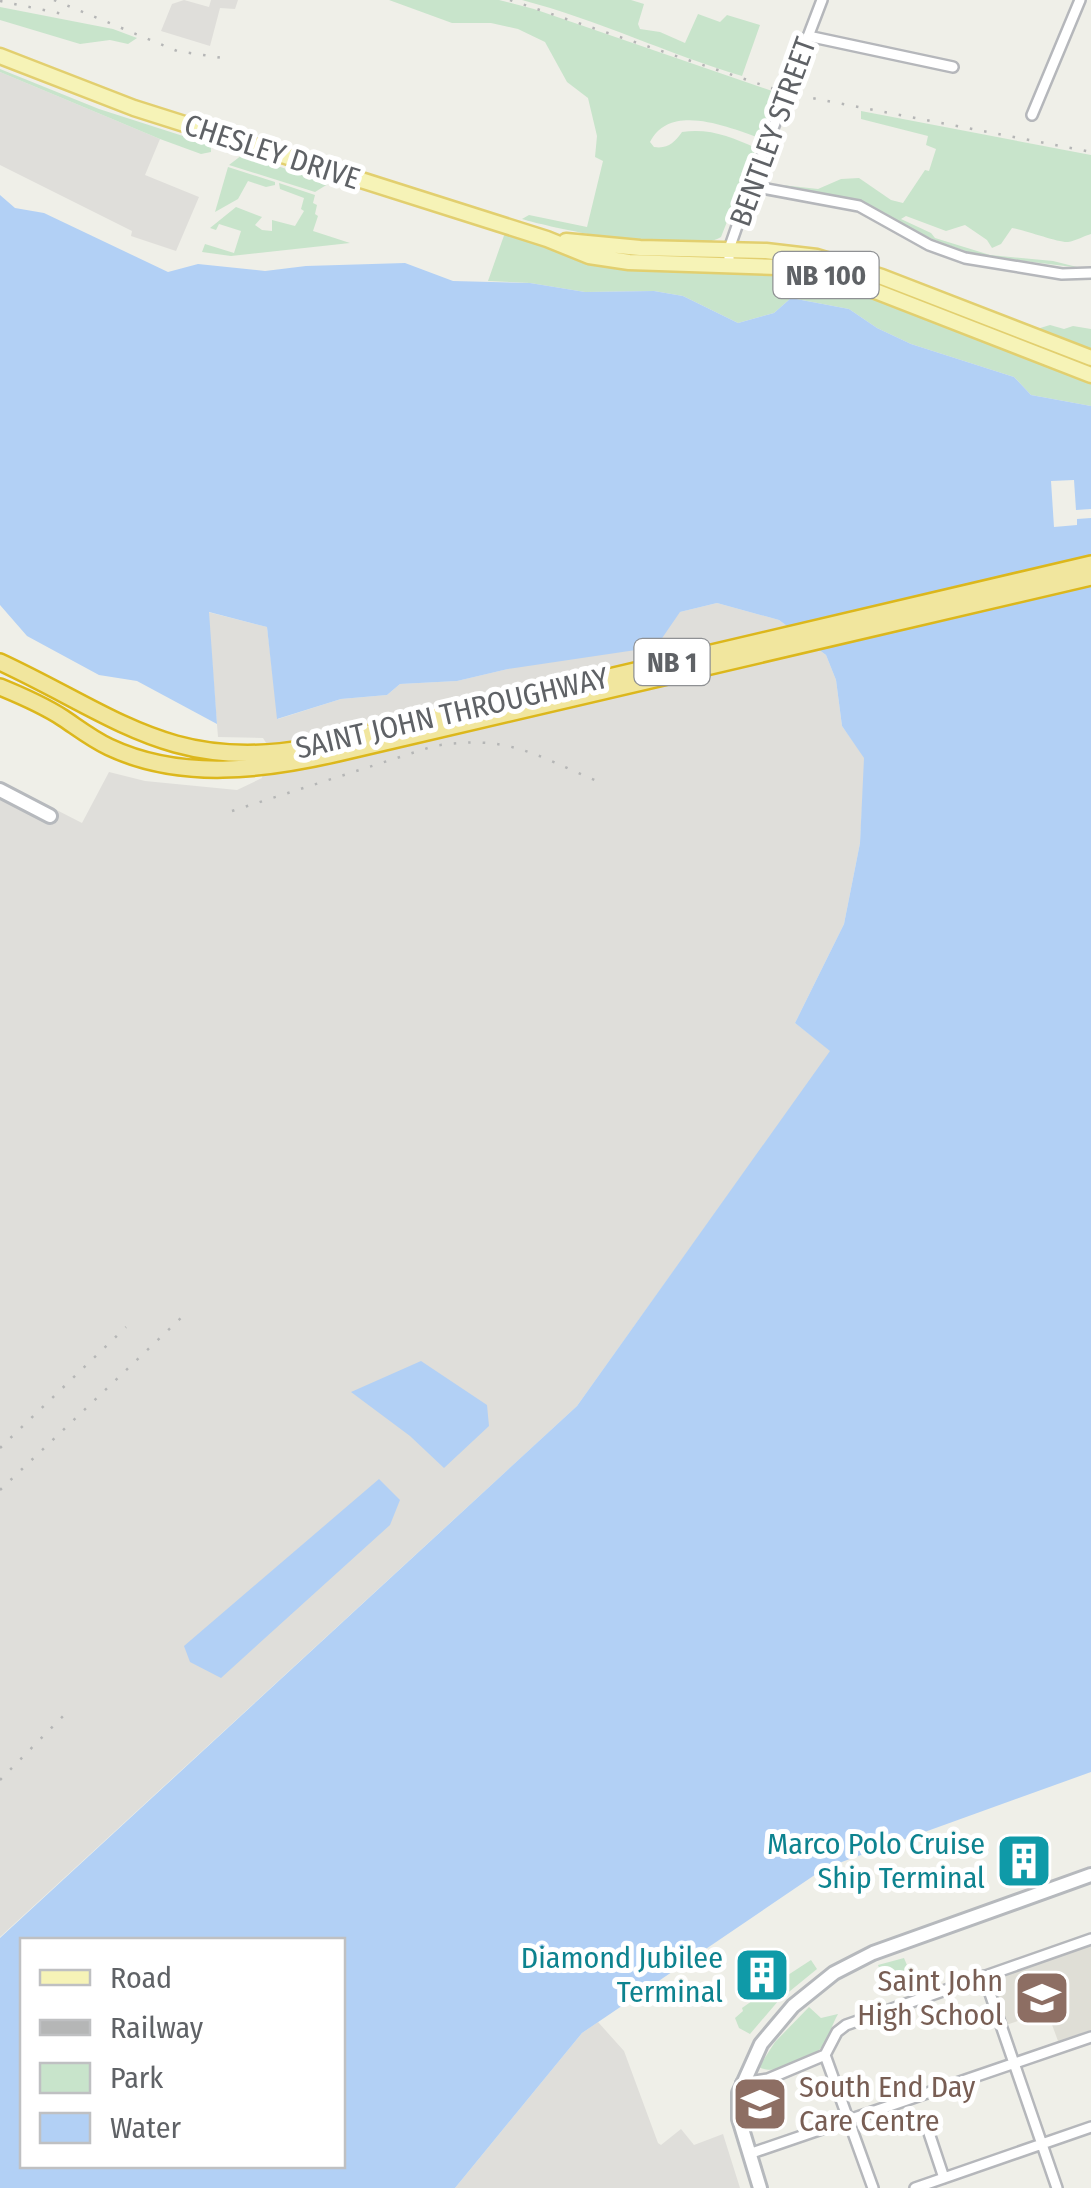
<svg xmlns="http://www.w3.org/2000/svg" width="1091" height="2188" font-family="'Fira Sans Condensed',sans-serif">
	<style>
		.industrial { fill: #dfdeda }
		.education { fill: #dfded6 }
		.green { fill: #c8e4cb }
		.water { fill: #b2d0f5; fill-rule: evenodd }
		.pier { fill: #efefe8 }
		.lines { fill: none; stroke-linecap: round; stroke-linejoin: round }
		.street-casing { stroke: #b5b7bb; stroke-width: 14 }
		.secondary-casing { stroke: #b6b9bd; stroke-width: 18 }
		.primary-casing { stroke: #e2cf6f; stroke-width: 19 }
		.highway-casing { stroke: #dcb71c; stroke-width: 20 }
		.street { stroke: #fff; stroke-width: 9 }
		.secondary { stroke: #fff; stroke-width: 12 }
		.primary { stroke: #f6f3b7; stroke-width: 14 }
		.highway { stroke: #f1e69e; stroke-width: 15 }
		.rail { stroke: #b5b6b6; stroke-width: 2.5; stroke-dasharray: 2.5 12; stroke-linecap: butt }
		.labels { text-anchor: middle; stroke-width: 10; stroke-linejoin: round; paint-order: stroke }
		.shield { fill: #fff; stroke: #8f9194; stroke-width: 2.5 }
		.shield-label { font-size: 28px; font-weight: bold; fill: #5f6266 }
		.street-label { font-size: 30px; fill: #5f6266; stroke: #fff }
		.culture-label { font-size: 30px; fill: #0d838f; stroke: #fff; text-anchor: end }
		.education-label { font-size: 30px; fill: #785e54; stroke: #fff; text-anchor: end }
	</style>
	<rect width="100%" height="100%" fill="#efefe8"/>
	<path class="industrial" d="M184,0l25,7 2,-7h27l-3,9 -15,-1 -10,38 -49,-15 11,-27z
		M0,72l160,67 -15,36 54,22 -23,54 -45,-15 1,-5 -132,-66z
		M717,603l62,17 47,35 10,25 6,46 23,32 -5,85 -16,81 -49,99 36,28 -254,355 -577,531v-1156l82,42 27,-51 36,9 92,9 25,-12 6,-32 -5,-8 -45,-1 -10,-125 59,15 11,92 63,-20 46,-4 13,-11 57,-3 51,-12 172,-57z
		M598,2022l26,29 34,92 3,2 20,-16 13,16 29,-11 17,54h-285l127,-155z"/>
	<path class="education" d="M1091,1944v86l-33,11 -11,-30 -44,15 -16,-46z"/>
	<path class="green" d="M389,0h110l35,9 244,84 -18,45c-32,-11 -90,-36 -110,4l4,5c14,2 20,-4 28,-15 28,-4 49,5 74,16l-35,89c-31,20 -162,-7 -199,-18l7,-4 58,12 16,-66 -8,-4 2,-21 -9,-38 -21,-16 -22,-40 -27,-13 -27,-6h-39z
		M522,0h109l13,4 -6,20 2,5 20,3 25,11 13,-29 22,8 7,-7 33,10 -18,51c-74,-22 -144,-56 -220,-76z
		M0,7l113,22 24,9 -9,6 -18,-4 -30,4 -80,-24z
		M0,69l99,40 112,36v7l-10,2 -41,-15 -160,-67z
		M861,111l230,44v79c-8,2 -15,7 -23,8 -9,1 -43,-12 -56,-14l-11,16 -9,4 -5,-8 -22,-15 -19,6 -40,-15 -5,3 30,14 4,5 55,17 63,6 28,7 -105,-13 -44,-16 -70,-37 -80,-17 36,4 23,-10 18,-1 32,22 12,3 22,-33 4,1 7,-22 -10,-4 2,-9 -67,-17z
		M242,155l86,27v2l-13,8 -86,-27z
		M228,167l47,15v3l-9,2 -18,-6 -10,18 -23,13z
		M279,183l36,12 -2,8 4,2 -2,9 3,2 -5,15 37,12 -119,13 -29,-4 3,-8 29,9 7,-22 -22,-7 -3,6 -6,-2 26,-21 26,10 -7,8 7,5 10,1v-11l23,6 9,-15 -3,-2 3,-11 -24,-9z
		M507,227l82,29 211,14 291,105v31l-60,-11 -17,-18 -103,-33 -34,-16 -28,-19 -58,-11 -17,15 -36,10 -55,-27 -29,-5 -69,1 -55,-9 -42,-2z
		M998,315l39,14 13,-4 14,4 9,-3 18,3v23z
		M904,1958l12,29 -20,7 -3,-5 -5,2 -10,-26z
		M811,1960l6,9 -38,31 -29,34 -11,-6 -4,-10 8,-7 -1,-3 24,-17 5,8 7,-5 -7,-8z
		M809,2007l12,11 17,-4c-4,7 -10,23 -13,29 -9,15 -50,34 -66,24l16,-25z"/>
	<path class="water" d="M0,195l15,13 29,5 124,59 30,-8 67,7 41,-5 99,-3 48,18 77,2 55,9 69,-1 29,5 55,27 36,-10 17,-15 58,11 28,19 34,16 103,33 17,18 60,11v1366l-266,96 -243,165 -127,155h-455v-250l577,-532 253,-355 -35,-28 49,-99 16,-81 4,-85 -22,-32 -6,-46 -10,-25 -47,-35 -62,-17 -37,9 -24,35 -148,22 -51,12 -57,3 -13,11 -46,4 -64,20 -10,-92 -58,-15 8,112 -80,-43 -38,-6 -72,-39 -27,-31zM22,1940h320v226h-320z
		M421,1361l66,44 2,21 -45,42 -34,-32 -59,-44z
		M379,1479l21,21 -10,25 -169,153 -31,-16 -6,-16z"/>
	<path class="pier" d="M1074,480l2,30 15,-1v9l-14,1v6l-23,2 -3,-46z"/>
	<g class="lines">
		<g class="street-casing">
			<path id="street" d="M808,36l145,31
				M1032,115l48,-115
				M751,186l108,20 70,39 36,13 97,16 29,-1
				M729,265v-16l22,-63 71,-186
				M984,1976l73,212
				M741,2083l27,-4 57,-24
				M926,2124l18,54
				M749,2154l342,-117
				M873,2188l-48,-133 12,-23 9,-7 245,-86
				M915,2188l176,-61"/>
		</g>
		<g class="secondary-casing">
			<path id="secondary" d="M0,790l50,26
				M760,2188l-21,-69v-26l22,-49 32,-38 41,-33 39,-20 218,-78"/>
		</g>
		<g class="primary-casing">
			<path id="primary" d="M0,56l134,52 413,131 42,17 40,6 148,5 75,15 239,93
				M566,241l74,7 126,3 51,6 65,20 209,81"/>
		</g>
		<g class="highway-casing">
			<path id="highway" d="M0,662c114,53 172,110 307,86l784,-184
				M0,687c22,9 43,18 63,31 15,10 29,21 46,29 72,34 155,23 229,6l753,-176"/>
		</g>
		<use href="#street" class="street"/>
		<use href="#secondary" class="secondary"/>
		<use href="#primary" class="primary"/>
		<use href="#highway" class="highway"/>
		<path class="rail" d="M54,0l123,51 46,7
			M510,0l276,93 305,59
			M0,1l68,14
			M232,811l202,-65c73,-12 99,8 163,35
			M0,1448l126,-121
			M0,1490l182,-173
			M0,1780l69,-70"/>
	</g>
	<defs>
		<g id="building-square" transform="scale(2.875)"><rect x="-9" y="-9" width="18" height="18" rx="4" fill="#0f9aa8" stroke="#fff"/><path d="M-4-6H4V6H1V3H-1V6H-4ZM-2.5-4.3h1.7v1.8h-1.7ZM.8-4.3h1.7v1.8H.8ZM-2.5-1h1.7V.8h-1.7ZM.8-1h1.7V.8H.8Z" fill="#fff"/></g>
		<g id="school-square" transform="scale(2.875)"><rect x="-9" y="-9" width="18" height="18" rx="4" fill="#8d6e63" stroke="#fff"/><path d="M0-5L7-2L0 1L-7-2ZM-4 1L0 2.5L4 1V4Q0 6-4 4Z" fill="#fff"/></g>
	</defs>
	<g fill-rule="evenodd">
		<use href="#building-square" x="1024" y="1861"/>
		<use href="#building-square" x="762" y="1975"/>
		<use href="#school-square" x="1042" y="1998"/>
		<use href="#school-square" x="760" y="2104"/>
	</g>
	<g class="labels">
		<g class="shield">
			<rect x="773.5" y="252" width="105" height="46" rx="8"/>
			<rect x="634.5" y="639" width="75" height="46" rx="8"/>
		</g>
		<g class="shield-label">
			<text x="826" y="285">NB 100</text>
			<text x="672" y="672">NB 1</text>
		</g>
		<g class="street-label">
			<text transform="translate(773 132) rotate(-70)" y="10">BENTLEY STREET</text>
			<text transform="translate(272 152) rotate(18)" y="10">CHESLEY DRIVE</text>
			<text transform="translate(452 713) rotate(-13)" y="10">SAINT JOHN THROUGHWAY</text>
		</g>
		<g class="culture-label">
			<text x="985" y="1854">Marco Polo Cruise<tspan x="985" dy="34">Ship Terminal</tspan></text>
			<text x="723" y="1968">Diamond Jubilee<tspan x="723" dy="34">Terminal</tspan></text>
		</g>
		<g class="education-label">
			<text x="1003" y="1991">Saint John<tspan x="1003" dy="34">High School</tspan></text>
			<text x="799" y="2097" text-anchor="start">South End Day<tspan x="799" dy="34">Care Centre</tspan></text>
		</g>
	</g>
	<rect x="20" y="1938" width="325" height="230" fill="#ffffff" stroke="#bfc0c2" stroke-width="2.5"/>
	<rect x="40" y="1970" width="50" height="15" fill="#f6f3b7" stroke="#bfc0c2" stroke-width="2.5"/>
	<text x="110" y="1988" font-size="30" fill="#5f6266">Road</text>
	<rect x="40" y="2020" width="50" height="15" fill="#b5b6b6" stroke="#bfc0c2" stroke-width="2.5"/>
	<text x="110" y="2038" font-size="30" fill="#5f6266">Railway</text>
	<rect x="40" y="2063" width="50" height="30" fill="#c8e4cb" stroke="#bfc0c2" stroke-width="2.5"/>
	<text x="110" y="2088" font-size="30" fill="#5f6266">Park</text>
	<rect x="40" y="2113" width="50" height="30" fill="#b2d0f5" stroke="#bfc0c2" stroke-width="2.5"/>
	<text x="110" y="2138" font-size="30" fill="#5f6266">Water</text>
</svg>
